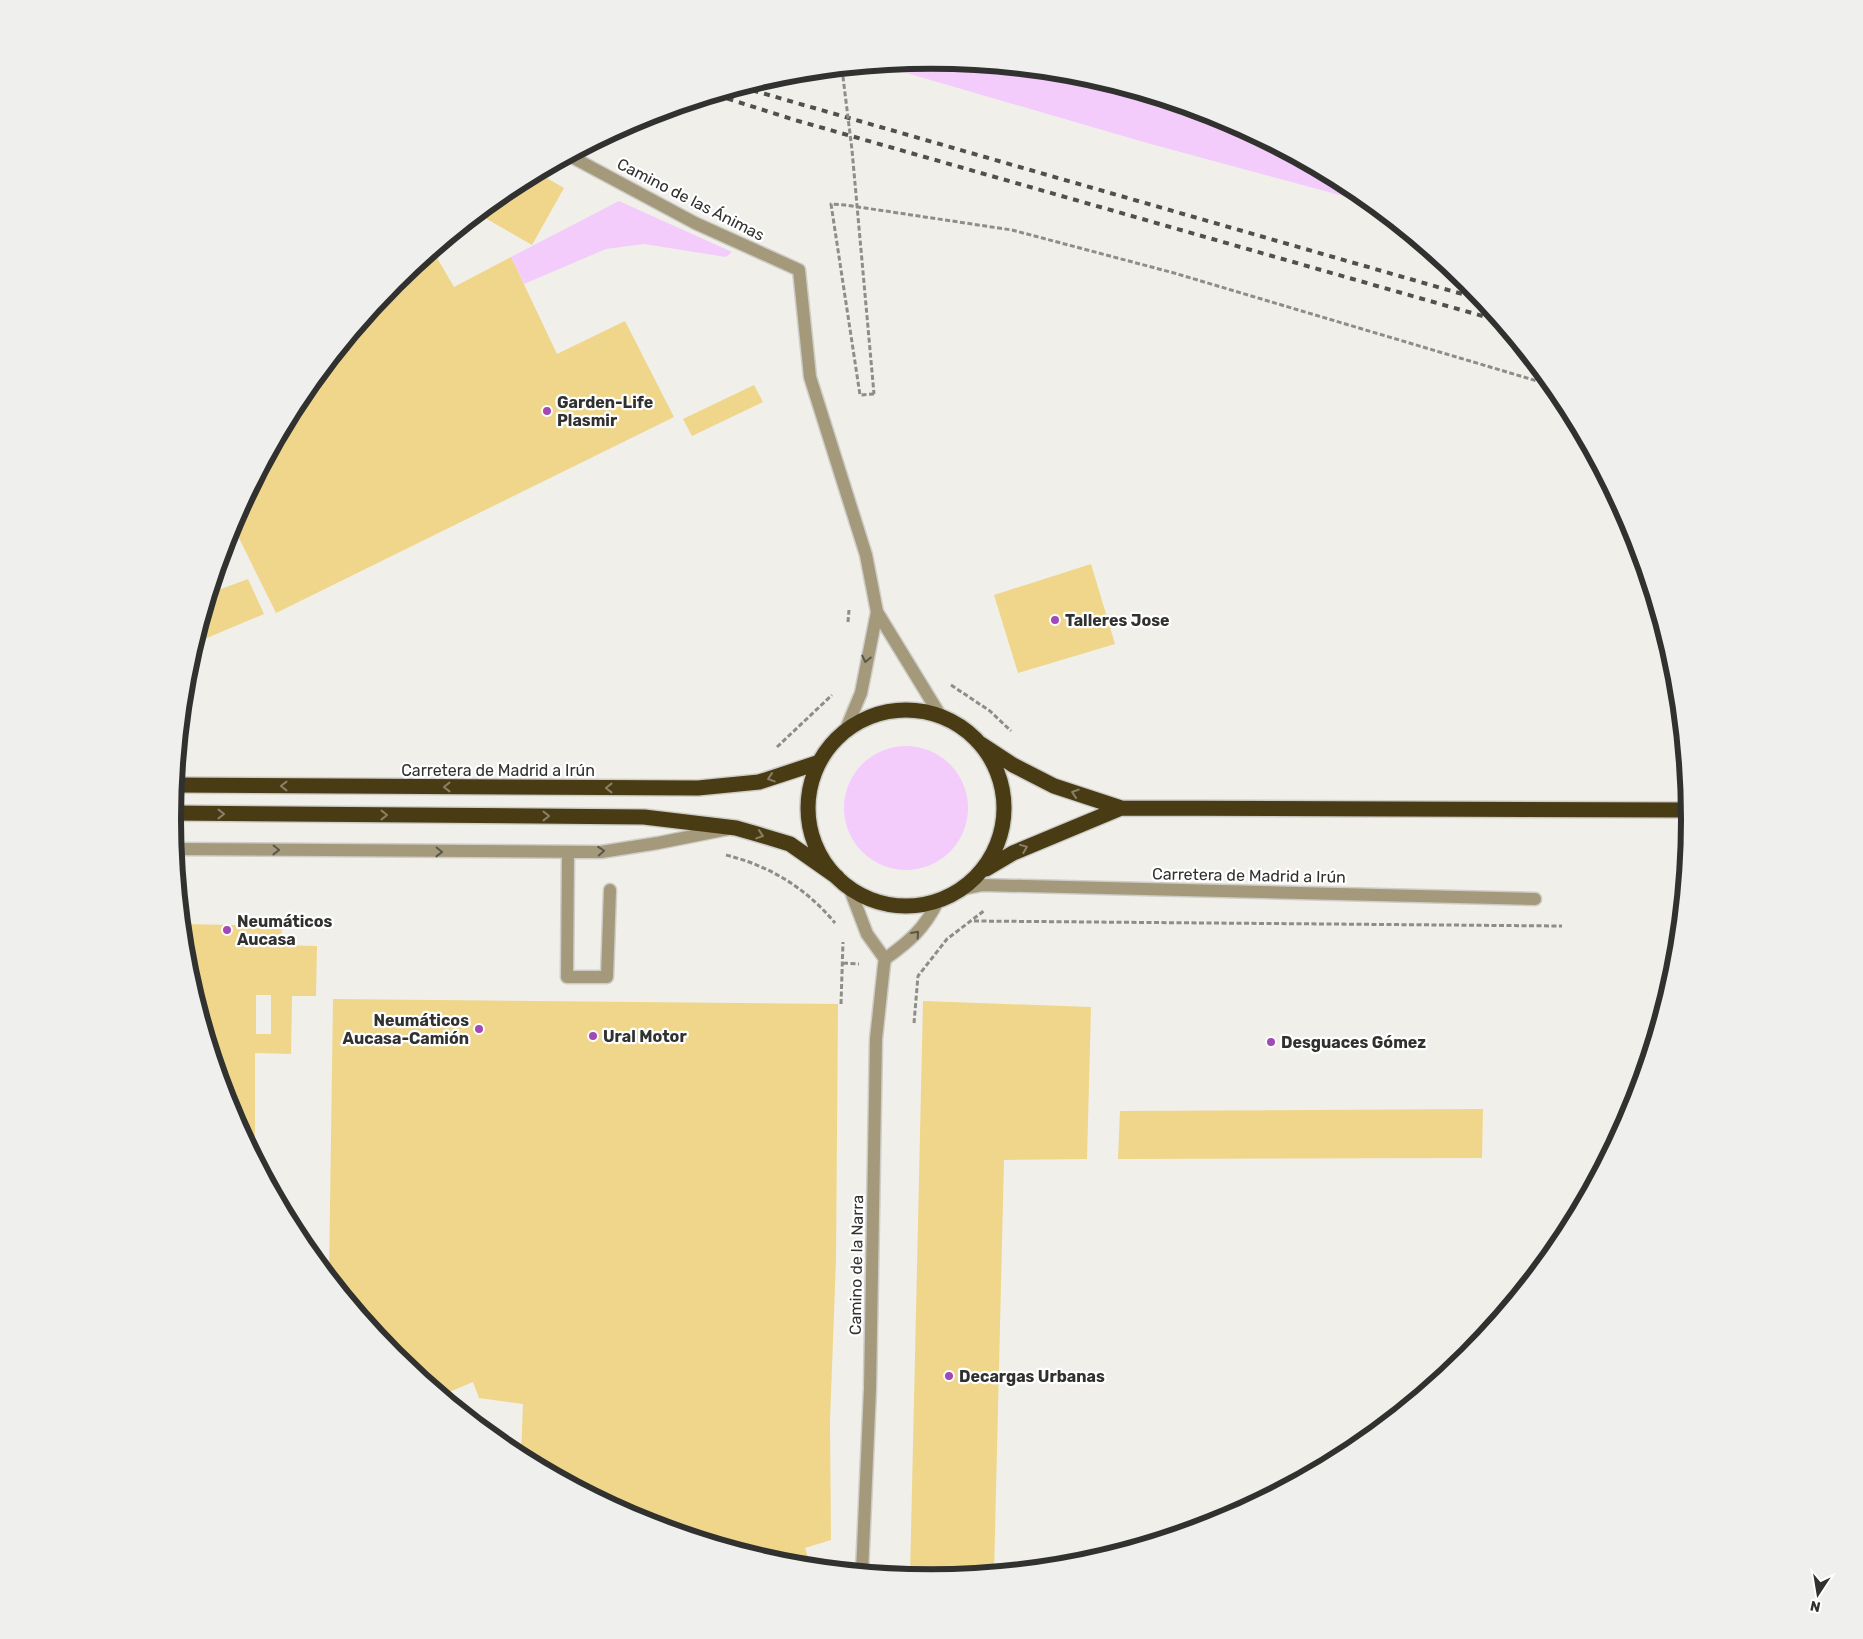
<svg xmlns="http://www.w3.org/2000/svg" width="1863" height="1639" font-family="Rubik,sans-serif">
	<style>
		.green { fill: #f3ccfc }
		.building { fill: #efd68a; fill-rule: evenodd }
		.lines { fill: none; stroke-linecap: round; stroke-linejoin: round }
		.minor-casing { stroke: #cecdc8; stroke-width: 15 }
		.highway-casing { stroke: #cecdc8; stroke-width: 18 }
		.path { stroke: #8d8d8a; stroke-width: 3; stroke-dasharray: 5 2.5; stroke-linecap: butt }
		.minor { stroke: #a49a7b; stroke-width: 12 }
		.highway { stroke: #493c14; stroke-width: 15 }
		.rail { stroke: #50504d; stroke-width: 4; stroke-dasharray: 6 6; stroke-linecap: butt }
		.path-bridge { stroke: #8d8d8a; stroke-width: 3; stroke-dasharray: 5 2.5; stroke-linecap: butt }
		.oneway { stroke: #59564a }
		.oneway2 { stroke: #898066 }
		.poi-dot { fill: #a149b5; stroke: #fff; stroke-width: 2 }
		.labels { text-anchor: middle; stroke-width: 4.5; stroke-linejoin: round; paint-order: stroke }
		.street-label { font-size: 16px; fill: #31312f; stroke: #fff }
		.poi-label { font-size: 16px; font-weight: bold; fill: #31312f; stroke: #fff; text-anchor: start }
		.rim { fill: none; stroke: #31312f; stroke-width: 6 }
	</style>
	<rect width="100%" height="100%" fill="#f0efea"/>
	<path class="green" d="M931,60l149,15 142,43 132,70 19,16 -226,-61 -268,-78z
		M619,201l113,51 -6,5 -82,-13 -38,5 -82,35 -13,-27z
		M844 808a62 62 0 1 1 124 0a62 62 0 1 1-124 0Z"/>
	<path class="building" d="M538,173l26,15 -32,57 -54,-31 32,-26z
		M433,251l21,36 57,-30 46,97 68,-33 49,96 -398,196 -44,-89 68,-127 95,-115z
		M754,385l9,17 -71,34 -9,-17z
		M228,537l6,13 -12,4 4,-13z
		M1091,564l24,80 -97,29 -24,-78z
		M216,575l4,7 -7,3 1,-5z
		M248,579l16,35 -69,29 15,-50z
		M182,924l100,2 -1,19 36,1 -1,50h-24l-1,58 -36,-1v105l-25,-48 -43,-143zM256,995h15v39h-15z
		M333,999l505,5 -2,255 -6,162 1,119 -26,8 6,19 -28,-3 -142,-43 -120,-64 2,-53 -44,-6 -6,-16 -31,13 -48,-39 -65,-79z
		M923,1001l168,6 -4,152 -83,1 -10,413 -63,6 -21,-2z
		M1483,1109l-1,49 -364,1 2,-48z"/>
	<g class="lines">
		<g class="minor-casing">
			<path id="minor" d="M570,156l125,67 104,47 11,107 56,178 11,57 63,103
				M846,729l15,-36 16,-81
				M175,849l426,3 57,-9 70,-14
				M568,852l-1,125h40l3,-87
				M962,889l20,-4 553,14
				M851,892l16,42 18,25
				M862,1572l8,-183 6,-350 8,-74 1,-6c25,-18 39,-30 53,-58"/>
		</g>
		<g class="highway-casing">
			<path id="highway" d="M808 808a98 98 0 1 1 196 0a98 98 0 1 1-196 0Z
				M981,744l32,21 41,21 67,22 569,2
				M175,785l523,3 61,-6 58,-19
				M173,813l471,4 92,11 21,6 33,10 47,33
				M986,869l27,-16 108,-45"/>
		</g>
		<path class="path" d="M874,394l-14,1 -29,-191 14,1 167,25 162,43 380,113
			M848,622l1,-12
			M951,685l39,26 21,20
			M777,747l55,-52
			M726,855c44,11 80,33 109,68
			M974,921l588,5
			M843,963l16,1
			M841,1004l2,-62
			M914,1023l4,-47 29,-37 38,-29"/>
		<use href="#minor" class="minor"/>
		<use href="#highway" class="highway"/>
		<path class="rail" d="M741,87l742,213
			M716,95l79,25 705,201"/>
		<path class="path-bridge" d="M842,69l10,81 22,244"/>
	</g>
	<defs><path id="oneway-chevron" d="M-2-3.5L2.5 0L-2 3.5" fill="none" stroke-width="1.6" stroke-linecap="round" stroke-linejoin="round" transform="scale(1.25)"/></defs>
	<g class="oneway">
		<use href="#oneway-chevron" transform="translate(866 659) rotate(102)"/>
		<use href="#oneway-chevron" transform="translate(276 850) rotate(1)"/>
		<use href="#oneway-chevron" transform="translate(601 851) rotate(-4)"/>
		<use href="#oneway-chevron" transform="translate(439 852) rotate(1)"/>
		<use href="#oneway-chevron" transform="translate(916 934) rotate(-48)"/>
	</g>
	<g class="oneway2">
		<use href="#oneway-chevron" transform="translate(771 778) rotate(162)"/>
		<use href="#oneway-chevron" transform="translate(284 786) rotate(-180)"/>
		<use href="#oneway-chevron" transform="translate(447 787) rotate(-180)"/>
		<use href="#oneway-chevron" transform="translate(609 788) rotate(-180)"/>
		<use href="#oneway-chevron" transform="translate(1075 793) rotate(-162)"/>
		<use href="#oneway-chevron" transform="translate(221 814)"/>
		<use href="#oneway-chevron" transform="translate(384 815)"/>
		<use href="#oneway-chevron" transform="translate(546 816)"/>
		<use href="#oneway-chevron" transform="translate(760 835) rotate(18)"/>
		<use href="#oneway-chevron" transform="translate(1024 848) rotate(-22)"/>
	</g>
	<g class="poi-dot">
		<circle cx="547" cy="411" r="5"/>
		<circle cx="1055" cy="620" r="5"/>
		<circle cx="227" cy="930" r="5"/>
		<circle cx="479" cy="1029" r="5"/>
		<circle cx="593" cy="1036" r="5"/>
		<circle cx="1271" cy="1042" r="5"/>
		<circle cx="949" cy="1376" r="5"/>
	</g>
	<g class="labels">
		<g class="street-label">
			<text transform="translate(691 199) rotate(27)" y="6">Camino de las Ánimas</text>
			<text x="498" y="776">Carretera de Madrid a Irún</text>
			<text transform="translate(1249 875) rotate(1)" y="6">Carretera de Madrid a Irún</text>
			<text transform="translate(856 1265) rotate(-89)" y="6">Camino de la Narra</text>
		</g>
		<g class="poi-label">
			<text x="557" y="408">Garden-Life<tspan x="557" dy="18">Plasmir</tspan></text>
			<text x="1065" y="626">Talleres Jose</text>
			<text x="237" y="927">Neumáticos<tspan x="237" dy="18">Aucasa</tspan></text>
			<text x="469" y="1026" text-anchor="end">Neumáticos<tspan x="469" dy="18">Aucasa-Camión</tspan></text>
			<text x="603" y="1042">Ural Motor</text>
			<text x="1281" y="1048">Desguaces Gómez</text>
			<text x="959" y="1382">Decargas Urbanas</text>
		</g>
	</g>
	<path d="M0 0H1863V1639H0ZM181 819a750 750 0 1 1 1500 0a750 750 0 1 1-1500 0Z" fill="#efefee" fill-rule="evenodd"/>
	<path class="rim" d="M181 819a750 750 0 1 1 1500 0a750 750 0 1 1-1500 0Z"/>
	<g transform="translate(1818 1594) rotate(192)" stroke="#ffffff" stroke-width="4" paint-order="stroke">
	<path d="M0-4L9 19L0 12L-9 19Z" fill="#31312f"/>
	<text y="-8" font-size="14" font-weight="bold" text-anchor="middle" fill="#31312f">N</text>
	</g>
</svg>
